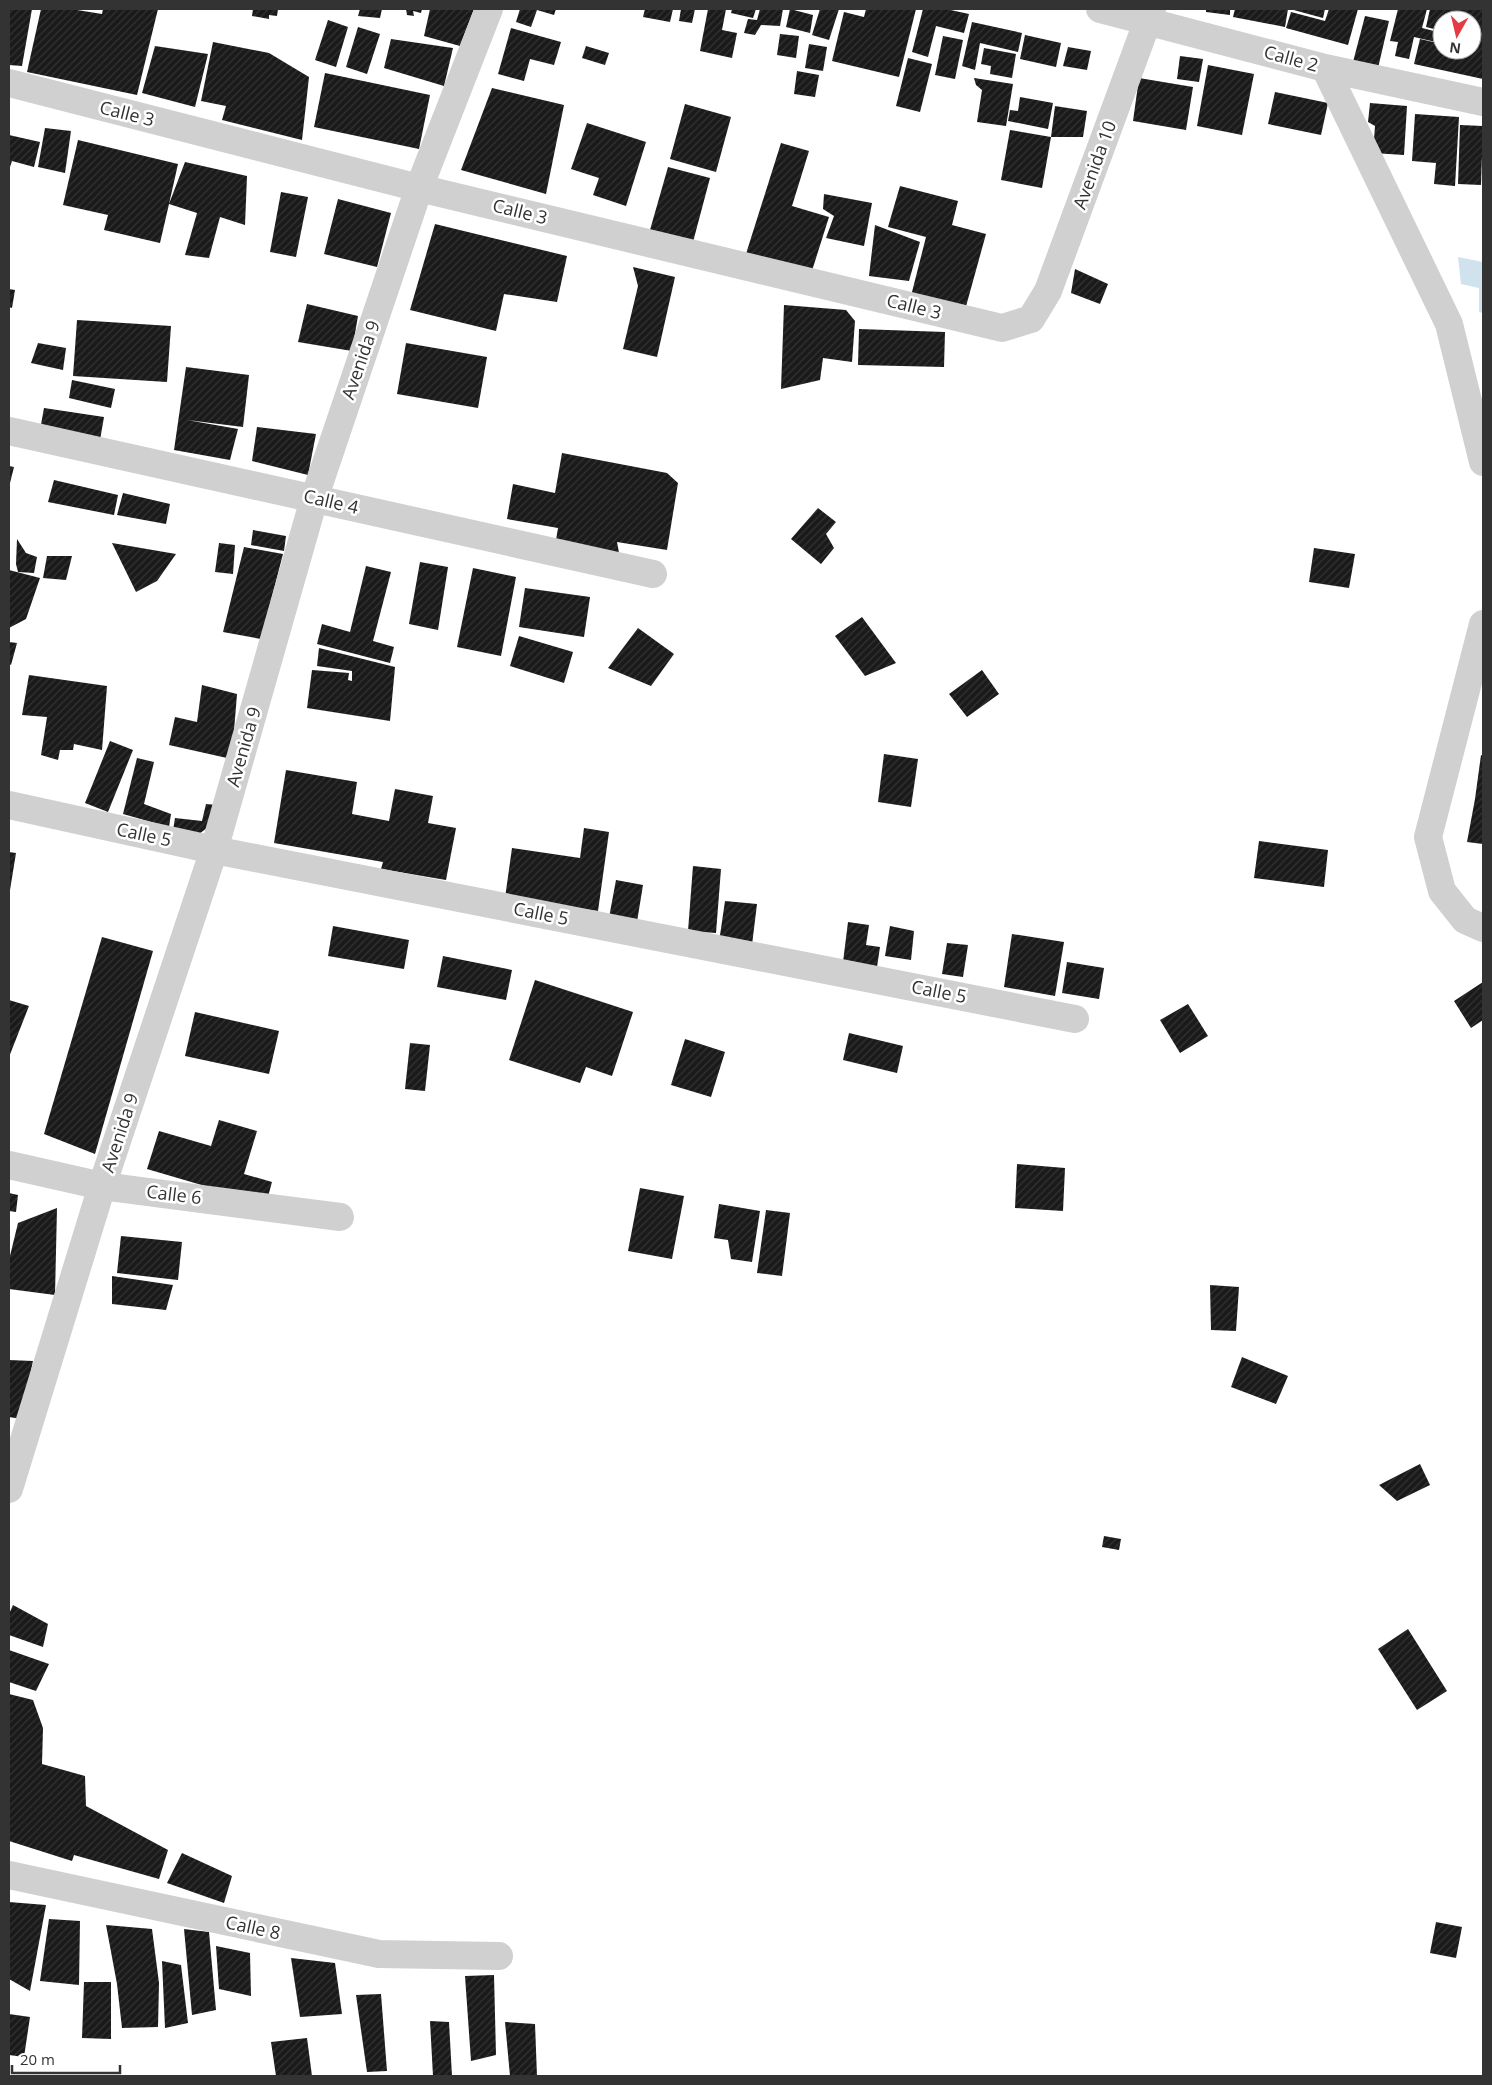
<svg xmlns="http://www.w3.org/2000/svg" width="1492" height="2085" font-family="'Open Sans',sans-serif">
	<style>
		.water { fill: #cfe2ee }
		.building { fill: url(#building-hatch) }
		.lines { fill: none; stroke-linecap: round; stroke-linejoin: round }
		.minor { stroke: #d0d0d0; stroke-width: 28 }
		.labels { text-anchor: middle; stroke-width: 5; stroke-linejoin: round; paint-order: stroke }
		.street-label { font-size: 18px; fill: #333; stroke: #fff }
	</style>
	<defs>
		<pattern id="building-hatch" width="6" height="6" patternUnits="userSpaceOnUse" patternTransform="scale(1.25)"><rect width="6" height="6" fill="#1a1a1a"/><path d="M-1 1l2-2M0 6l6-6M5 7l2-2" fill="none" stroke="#333"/></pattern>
	</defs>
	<rect width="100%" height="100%" fill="#fff"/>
	<path class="water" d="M1458,257l25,5v51l-4,-1v-24l-18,-4z"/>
	<path class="building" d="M9,9h23l-10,57 -13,-1z
		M41,9h30l31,5 1,-5h55l-21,86 -110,-23z
		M253,9h25l-1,7 -8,-1v4l-17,-3z
		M360,9h22l-2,9 -22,-2z
		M406,9h16l-1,4 -8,-2 1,5 -7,-1z
		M430,9h44l-14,37 -36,-10z
		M520,9h36l-2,6 -17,-5 -6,17 -15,-5z
		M645,9h28l-3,13 -27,-5z
		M681,9h14l-3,14 -13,-2z
		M708,9h18l-4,21 15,3 -5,25 -32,-7z
		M732,9h24l-3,9 -22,-5z
		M760,9h23l-3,17 -19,-1 -6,10 -11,-2 4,-14 9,1z
		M790,9l23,6 -3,18 -24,-6z
		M820,9h19l-10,31 -17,-5z
		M866,9h50l-17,68 -67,-16 12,-49 20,5z
		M923,9h23l23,5 -5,19 -28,-7 -8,31 -16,-5z
		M1206,9h24v6l-24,-3z
		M1235,9h53l-3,18 -52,-10z
		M1290,9h35l-2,9z
		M1329,9h29l-10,36 -62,-17 5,-16 34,9z
		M1398,9h29l-5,19 20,5 -2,10 -26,-6 -5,22 -14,-3 3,-14 -8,-1z
		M1430,9h53v70l-69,-15 6,-25 22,5v6h30v-30h-30v11l-16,-4z
		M1365,16l24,5 -11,47 -25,-6z
		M328,20l20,7 -12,40 -21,-7z
		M972,22l50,11 -4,19 -38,-9 -5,27 -13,-4z
		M358,27l22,7 -13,40 -21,-7z
		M511,28l50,14 -7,23 -24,-6 -6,22 -26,-7z
		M780,34l19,2 -3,22 -19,-3z
		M1025,35l36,8 -5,24 -36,-8z
		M943,36l20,4 -8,39 -20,-4z
		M391,39l62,9 -9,38 -60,-18z
		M213,42l56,11 40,24 -7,63 -80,-20 4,-14 -25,-5z
		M809,44l18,3 -4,24 -18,-3z
		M155,46l53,8 -13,53 -53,-14z
		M586,46l23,7 -4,12 -23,-7z
		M1068,47l23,4 -4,19 -24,-4z
		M984,48l32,6 -4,24 -22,-4 1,-8 -10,-2z
		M1180,56l23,3 -4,23 -22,-3z
		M908,58l24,6 -12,48 -24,-6z
		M1208,65l46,9 -12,61 -45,-9z
		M797,71l22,4 -4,22 -21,-3z
		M325,73l105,22 -11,54 -105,-22z
		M974,78l39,6 -7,42 -29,-4 5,-32 -6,-5z
		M1139,78l54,9 -7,43 -53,-9z
		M492,88l72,17 -18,89 -85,-24z
		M1275,92l53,11 -7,32 -53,-11z
		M1020,97l33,6 -5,26 -40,-8 2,-11 8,1z
		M1370,103l37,3 -3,49 -31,-2 2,-27 -7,-4z
		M685,104l46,13 -15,55 -46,-13z
		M1055,106l32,5 -4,26h-32z
		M1415,114l44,3 -4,69 -21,-2 2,-21 -24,-2z
		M587,123l59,19 -20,64 -33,-11 6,-17 -28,-9z
		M1460,125l23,1 -2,59 -23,-1z
		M45,128l26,3 -6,42 -27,-6z
		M1010,130l41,7 -9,51 -41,-8z
		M9,135l31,7 -6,25 -22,-6 -3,9z
		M78,140l100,24 -9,40 16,-42 62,14 -2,49 -25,-8 -11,41 -24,-3 12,-42 -28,-9 -9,39 -56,-13 4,-15 -45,-10z
		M781,143l28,8 -17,55 37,11 -19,60 -65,-20z
		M668,167l42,11 -17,64 -43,-12z
		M900,186l58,15 -6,24 34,9 -21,76 -54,-14 15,-59 -38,-10z
		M281,192l27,5 -12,60 -26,-5z
		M824,194l48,9 -8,43 -38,-8 8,-22 -11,-7z
		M338,199l53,14 -14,54 -53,-13z
		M435,224l132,32 -10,46 -53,-8 -8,37 -86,-21z
		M875,225l45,17 -11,39 -40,-5z
		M633,267l42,10 -18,80 -34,-8 15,-63z
		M1075,269l33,15 -8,20 -29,-11z
		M9,289l6,1 -3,18 -3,-1z
		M307,304l51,12 -6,35 -54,-9z
		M784,305l62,5 9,11 -3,41 -29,-4 -3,22 -39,9z
		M77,320l94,6 -4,56 -94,-6z
		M859,329l86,3 -1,35 -86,-2z
		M38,343l28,5 -3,22 -32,-7z
		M406,343l81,14 -9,51 -81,-14z
		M186,367l63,8 -6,52 -56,-7 51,9 -8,31 -56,-10z
		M72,380l43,9 -4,19 -42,-10z
		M44,408l60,9 -4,23 -60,-10z
		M257,427l59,7 -8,41 -56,-14z
		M562,453l105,20 11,10 -11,67 -50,-8 3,16 -65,-12 3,-18 -51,-9 6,-35 42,9z
		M9,466l5,1 -5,20z
		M54,480l64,15 -4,20 -66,-13z
		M123,493l47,11 -4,20 -49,-9z
		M818,508l18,14 -10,12 8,14 -13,16 -30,-25z
		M253,530l33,6 -2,15 -33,-6z
		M17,539l9,14 11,4 -3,16 -16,-1 -2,-8z
		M112,543l64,11 -19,27 -21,11z
		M219,543l16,2 -2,29 -18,-2z
		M244,547l39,7 -22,85 -38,-7z
		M1314,548l41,6 -6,34 -40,-6z
		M47,556h25l-6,24 -23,-2z
		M420,562l28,5 -10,63 -29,-6z
		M366,566l25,6 -18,69 21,6 -4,16 -73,-19 5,-20 28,8z
		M473,568l43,9 -15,79 -44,-9z
		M9,570l31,8 -14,41 -17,9z
		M525,588l65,9 -6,40 -65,-10z
		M862,617l34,46 -31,13 -30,-40z
		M638,628l36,26 -23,32 -43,-18z
		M519,636l54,16 -9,31 -54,-17z
		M9,642l8,1 -6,22 -2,-1z
		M319,648l76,19 -5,54 -83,-13 5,-38 37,3 -1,7 4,1v-10l-35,-5z
		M982,670l17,24 -32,23 -18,-23z
		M29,675l78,11 -5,64 -28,-6 -1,6h-13l-2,10 -17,-5 6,-38 -25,-2z
		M202,685l35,9 -3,37 -7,27 -58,-13 6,-28 22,5z
		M110,741l23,9 -25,62 -23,-9z
		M884,754l34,5 -7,48 -33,-5z
		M1481,755l2,1v88l-16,-2 8,-43z
		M137,758l17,4 -10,42 27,10 -2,13 -46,-13z
		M286,770l71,12 -5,32 37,7 6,-32 38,7 -5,27 28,5 -10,52 -65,-11 2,-7 -109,-19z
		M206,804l11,1 -6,20 -12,9 -26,-4 2,-12 27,3z
		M584,828l25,4 -11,79 -93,-13 7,-50 68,10z
		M1259,841l69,9 -4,37 -70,-9z
		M9,852l7,1 -6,37h-1z
		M693,866l28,3 -5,64 -28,-2z
		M616,880l27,5 -7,43 -28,-5z
		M725,901l32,3 -6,49 -33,-4z
		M848,922l21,3 -3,20 14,2 -3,20 -34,-5z
		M333,926l76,14 -5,29 -76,-13z
		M890,926l24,5 -3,29 -26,-4z
		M1012,934l52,8 -9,54 -51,-9z
		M102,937l51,14 -58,203 -51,-20z
		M947,943l21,2 -5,32 -21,-3z
		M443,956l69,14 -6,30 -69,-13z
		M1067,962l37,6 -5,31 -37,-6z
		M535,980l98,32 -21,64 -26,-9 -6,16 -71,-23z
		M1483,982v38l-12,8 -17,-27z
		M9,1000l20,6 -20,51z
		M1188,1004l20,32 -28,17 -20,-33z
		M195,1012l84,19 -10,43 -84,-18z
		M849,1033l54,13 -6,27 -54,-13z
		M685,1039l40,13 -14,45 -40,-12z
		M410,1043l20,2 -5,46 -20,-2z
		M219,1120l38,11 -13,43 28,8 -6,22 -119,-35 12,-38 52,15z
		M1017,1164l48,4 -2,43 -48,-3z
		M640,1188l44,8 -12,63 -44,-8z
		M9,1193l9,2 -2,17 -7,-1z
		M719,1204l41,7 -8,51 -21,-3 -3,-19 -14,-2z
		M57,1208l-2,87 -46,-6v-29l9,-37z
		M766,1210l24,3 -8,63 -25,-3z
		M121,1236l61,6 -4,38 -61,-7z
		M112,1276l61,9 -7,25 -54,-6z
		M1210,1285l29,2 -3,44 -25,-1z
		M1242,1357l46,19 -12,28 -45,-17z
		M9,1360l24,1 -12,58 -12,-2z
		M1420,1464l10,21 -33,16 -18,-16z
		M1104,1536l17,3 -2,11 -17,-3z
		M13,1605l35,19 -5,23 -34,-12v-21z
		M1408,1629l39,62 -30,19 -39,-61z
		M9,1650l40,14 -13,27 -27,-9z
		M9,1694l24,6 10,28 -1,36 43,12 1,30 82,44 -9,29 -85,-24 -2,6 -63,-20z
		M182,1853l50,23 -8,27 -57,-20z
		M9,1902l37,3 -16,86 -21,-12z
		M49,1919l31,2 -1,64 -39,-4z
		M1436,1922l26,5 -6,31 -26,-5z
		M106,1925l46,4 7,54 -1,44 -36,1 -5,-44z
		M184,1929l25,3 7,78 -24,5z
		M216,1946l34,7 1,43 -32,-7z
		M291,1958l44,5 7,51 -42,3z
		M162,1961l19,4 7,58 -23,5z
		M494,1975l2,80 -25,6 -6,-85z
		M84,1982h27v57l-29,-1z
		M381,1994l6,77 -20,1 -11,-77z
		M9,2014l21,3 -6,40 -15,-2z
		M430,2021l19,1 3,54h-19z
		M505,2022l30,2 2,52h-27z
		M307,2038l5,38h-36l-5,-34z"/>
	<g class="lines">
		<path class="minor" d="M1100,9l225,59 158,34
			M1325,68l124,256 34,138
			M9,83l410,105 583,140 29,-9 17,-28 104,-282
			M9,431l644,143
			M1483,624l-55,213 14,54 23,29 18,8
			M9,805l205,45 861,169
			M9,1165l93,21 238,31
			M9,1489l93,-303 112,-336 100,-351 105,-311 70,-179
			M9,1875l370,79 120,2"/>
	</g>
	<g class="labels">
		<g class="street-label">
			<text transform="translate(1291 59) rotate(15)" y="6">Calle 2</text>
			<text transform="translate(127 114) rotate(14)" y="6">Calle 3</text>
			<text transform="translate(1095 165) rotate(-70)" y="6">Avenida 10</text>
			<text transform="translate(520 212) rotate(14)" y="6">Calle 3</text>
			<text transform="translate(914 307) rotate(14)" y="6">Calle 3</text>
			<text transform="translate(361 360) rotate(-71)" y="6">Avenida 9</text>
			<text transform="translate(331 502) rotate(13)" y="6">Calle 4</text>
			<text transform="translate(244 747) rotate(-74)" y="6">Avenida 9</text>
			<text transform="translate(144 835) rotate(12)" y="6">Calle 5</text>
			<text transform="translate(541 914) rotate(11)" y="6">Calle 5</text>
			<text transform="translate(939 992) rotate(11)" y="6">Calle 5</text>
			<text transform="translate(120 1133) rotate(-72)" y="6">Avenida 9</text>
			<text transform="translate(174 1195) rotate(7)" y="6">Calle 6</text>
			<text transform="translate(253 1928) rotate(12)" y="6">Calle 8</text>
		</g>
	</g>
	<rect width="1492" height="2085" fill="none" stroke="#333333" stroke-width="20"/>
	<g transform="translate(1457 35) rotate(188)"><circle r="24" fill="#ffffff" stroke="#adadad"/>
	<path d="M0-4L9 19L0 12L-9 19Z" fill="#e63946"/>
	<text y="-8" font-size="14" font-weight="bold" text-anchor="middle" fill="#333333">N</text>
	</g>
	<path d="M12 2065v8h108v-8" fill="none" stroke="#333333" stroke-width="2.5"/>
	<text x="20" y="2065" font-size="15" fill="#333333" stroke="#ffffff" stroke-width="4" paint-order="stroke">20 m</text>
</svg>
